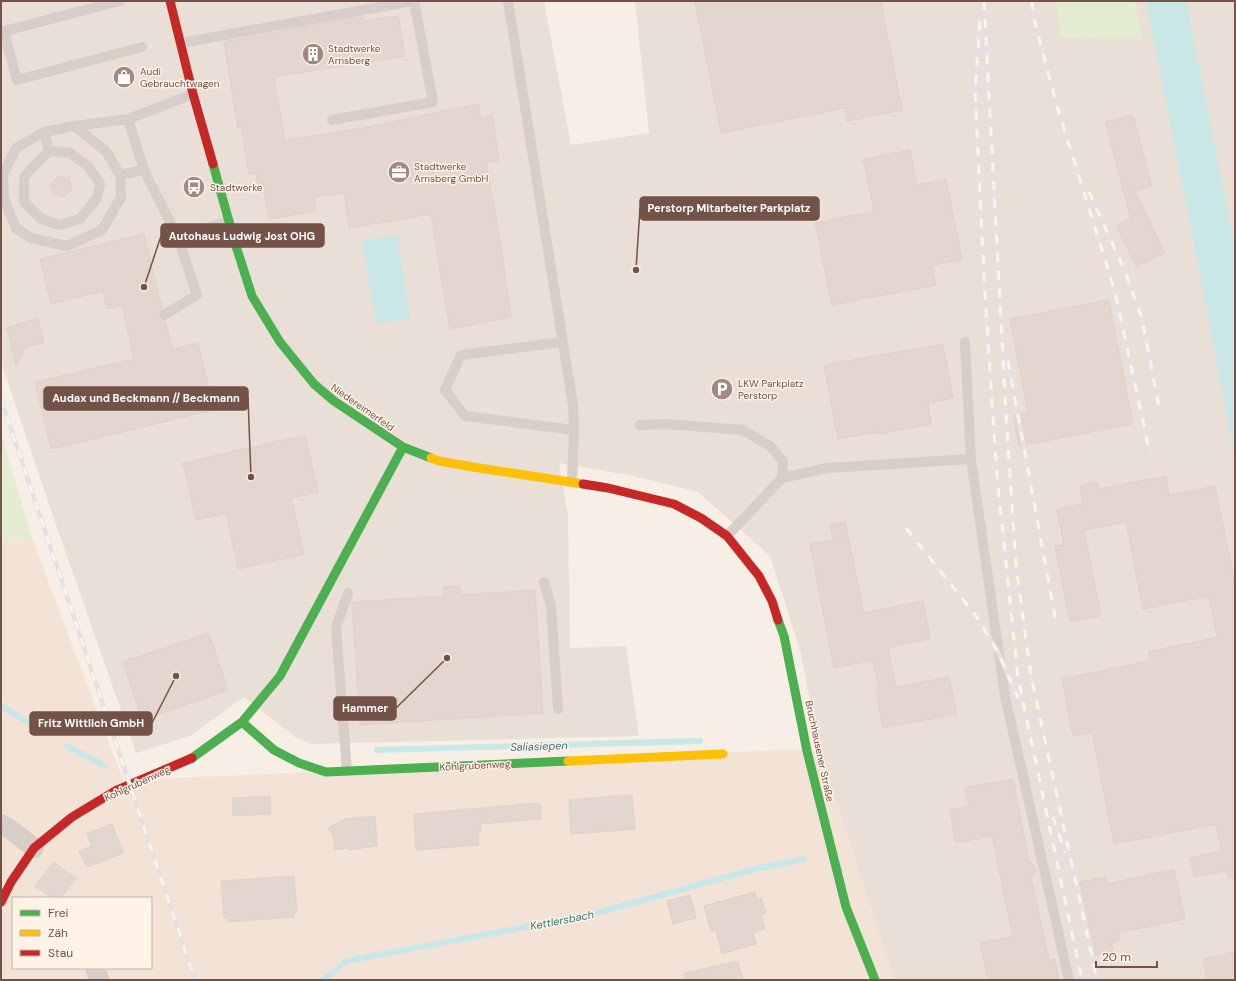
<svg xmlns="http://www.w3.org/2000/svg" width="1236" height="981" font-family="'DM Sans',sans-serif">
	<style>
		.residential { fill: #f3e3d6; fill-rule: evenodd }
		.industrial { fill: #e9dfd7 }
		.green { fill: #e4ecd1 }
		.water { fill: #c8e7e6 }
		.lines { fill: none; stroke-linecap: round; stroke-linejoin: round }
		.stream { stroke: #c8e7e6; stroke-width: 6 }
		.building { fill: #e3d6ce; stroke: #dfd1c9 }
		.lane { stroke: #d7cdc9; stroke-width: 10 }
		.street { stroke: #d7cdc9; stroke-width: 20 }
		.fast { stroke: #4caf50; stroke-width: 9 }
		.slow { stroke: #ffc107; stroke-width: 9 }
		.jam { stroke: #c62828; stroke-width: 9 }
		.rail-casing { stroke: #e3e1e3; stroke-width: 4.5 }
		.rail { stroke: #fff3e7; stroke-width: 3; stroke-dasharray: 9; stroke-linecap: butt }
		.labels { text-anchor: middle; stroke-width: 3; stroke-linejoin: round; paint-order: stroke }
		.poi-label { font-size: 10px; fill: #745247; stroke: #fff3e7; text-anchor: start }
		.street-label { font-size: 10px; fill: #745247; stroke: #fff3e7 }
		.water-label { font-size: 11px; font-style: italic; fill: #3a767b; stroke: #fff3e7 }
		.leader { fill: none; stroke: #745247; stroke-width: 1.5 }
		.callout-dot { fill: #745247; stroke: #fff3e7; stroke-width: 1.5 }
		.callout { fill: #745247; stroke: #745247; stroke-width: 1.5 }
		.callout-label { font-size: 11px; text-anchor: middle; font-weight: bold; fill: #fff }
	</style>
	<rect width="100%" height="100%" fill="#f7efe6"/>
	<path class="residential" d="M32,538l91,242 379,-16 317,-16 75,232h-893v-441zM13,898h138v70h-138z"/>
	<path class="industrial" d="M1,1h543l27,144 78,-12 -14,-132h600v979h-341l-75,-232 -18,-94 -31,-98 -72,-64 -65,-16 -74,-13 9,52 2,133 56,-2 13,90 -328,8 -16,-7 -51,-40 -54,39 -54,17 -82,-234 -53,-157z"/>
	<path class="green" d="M1056,1h79l7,38 -81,-1z
		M1,432l31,106 -31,1z"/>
	<path class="water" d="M1146,1h40l49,247v214l-18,-101z
		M397,235l13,84 -34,4 -14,-82z"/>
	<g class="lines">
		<path class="stream" d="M1,706l43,26
			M67,746l38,20
			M377,750l323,-9
			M323,980l24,-19 246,-47 166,-46 45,-9"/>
	</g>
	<path class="building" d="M695,1h186l21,109 -55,11 -2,-13 -124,25z
		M398,16l7,40 -131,21 11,63 73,-11 120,-25 3,13 11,-2 7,45 -13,3 14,77 11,77 -61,12 -19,-115 -82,14 -5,-35 -30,4 2,14 -47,8 -6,-36 -5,1 -2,-11 -7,1 -8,-47 -3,1 -14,-86 123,-23 16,-2 1,4z
		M1133,115l19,71 -17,5 30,62 -29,13 -20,-40 15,-7 -26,-97z
		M910,150l7,35 29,-6 16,81 -30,5 4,20 -104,20 -17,-82 59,-12 -11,-52z
		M58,176l11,3 3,11 -8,7 -11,-3 -3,-10z
		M144,234l18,75 -4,3v6l3,3h4l8,28 25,-6 16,67 -163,39 -16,-67 99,-23 -12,-54 -15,4 -4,-18 -52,13 -11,-45z
		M1109,300l24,124 -114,22 -6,-30 15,-3 -18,-94z
		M38,318l6,25 -18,4 -10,19 -9,-38z
		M943,344l10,54 -25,5 3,21 -52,10v-2l-41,7 -14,-74z
		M305,435l13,57 -27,6 13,56 -66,15 -12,-56 -30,7 -13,-57z
		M1166,476l3,19 46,-9 20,98v293l-7,1 -2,-7 -32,6 -4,-19 32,-7 -6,-27 -102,20 -22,-111 -19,3 -11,-57 88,-18 -2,-9 69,-15 -8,-41 -66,13 -17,-87 -42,8 17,86 -31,6 -15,-76 9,-1 -7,-36 26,-5 -3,-19 18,-3 1,7z
		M845,522l19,91 59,-12 7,38 -42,8 8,40 53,-10 8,37 -74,14 -7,-37h3l-6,-31 -39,8 -24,-124 23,-4 -3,-15z
		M460,586l1,9 74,-5 8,123 -183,12 -8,-123 92,-6 -1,-9z
		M209,633l19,57 -86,30 -19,-58z
		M1013,779l16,82 8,9 -6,7 18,83 6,-1 4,21h-71l-8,-37 33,-6 -21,-101 -36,7 -6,-33 19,-4 -4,-18z
		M632,795l3,34 -64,5 -2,-34z
		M270,796l1,18 -38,2 -1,-18z
		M537,803v2l3,-1 1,15 -61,5 1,8h-3l1,13 -63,5 -2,-36z
		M375,816l2,30 -28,4 -1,-2 -13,2 -2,-15 -5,-7 17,-9z
		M112,824l11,29 -36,14 -8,-16 13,-5 -5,-13z
		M54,862l22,16 -15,20h-9l-17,-12z
		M1174,869l11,50 -67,14 1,8 -8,2 2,8 -17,4 -16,-73 26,-5 1,7z
		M294,876l3,36 -4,1 1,4 -66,5v-4h-4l-3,-37z
		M755,892l2,8 5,-1 4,15 -5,1 4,14 -12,4 3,11 -34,10 -6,-24 -5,1 -7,-25z
		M690,895l6,23 -23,6 -6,-23z
		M1235,952v28h-28l-4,-21z
		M738,961l5,19h-59v-7z"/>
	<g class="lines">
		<path class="lane" d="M508,1l65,404 1,25 -2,52
			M4,31l13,49 125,-33
			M1,32l119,-31
			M181,43l232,-42
			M128,119l16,51 34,68
			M332,120l101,-18 -19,-101
			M74,126l32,25 14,24
			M44,132l5,19
			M49,151l21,2 18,13 12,18 -3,14 -17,21 -21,6 -19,-7 -16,-16v-24l7,-9z
			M144,170l-24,5 1,22 -19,33 -35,16 -36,-8 -15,-10 -12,-29 -1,-25 13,-26 28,-16 30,-6 54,-7 65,-25
			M164,315l33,-20 -19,-57 51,-17
			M562,342l-101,13 -16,35 20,26 109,14
			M965,342l6,117
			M640,425l26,-1 77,6 27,16 13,15 -1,17
			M727,536l55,-58 45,-10 144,-9 34,237 64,284
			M544,582l7,24 7,103
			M347,771l-11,-144 12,-34"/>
		<path class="street" d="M1,824l13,8 20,16
			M96,971l3,9"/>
		<path class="fast" d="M213,164l22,79 17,53 28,46 34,42 20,17 69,46 28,11
			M778,620l6,16 23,115 39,156 29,73
			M242,722l32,28 25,13 27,9 242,-11
			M192,758l50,-36 38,-46 123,-229"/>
		<path class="slow" d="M431,458l8,3 34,6 110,17
			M568,761l155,-7"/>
		<path class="jam" d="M170,1l23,93 20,70
			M583,484l25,4 66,16 27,14 26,18 32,40 13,25 6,19
			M1,902l10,-20 23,-34 38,-31 43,-26 77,-33"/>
		<g class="rail-casing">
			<path id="rail" d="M984,1l22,413 10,152 15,110 66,304
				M1032,1l2,18 23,87 58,186 35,162
				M980,21l-5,70 10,205 12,180 21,202 64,302
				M1089,192l36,79 17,47 18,94
				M1008,361l48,261
				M1,399l194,581
				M906,528l70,88 23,38 19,44
				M1053,817l12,36"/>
		</g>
		<use href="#rail" class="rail"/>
	</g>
	<defs>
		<g id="building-disc" transform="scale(1.15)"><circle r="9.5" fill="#a2897f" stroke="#fff3e7"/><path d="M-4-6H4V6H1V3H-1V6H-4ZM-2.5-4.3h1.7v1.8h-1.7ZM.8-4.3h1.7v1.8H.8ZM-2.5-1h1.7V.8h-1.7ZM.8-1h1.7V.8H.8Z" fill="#fff"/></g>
		<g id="shop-disc" transform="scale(1.15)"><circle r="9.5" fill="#a2897f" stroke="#fff3e7"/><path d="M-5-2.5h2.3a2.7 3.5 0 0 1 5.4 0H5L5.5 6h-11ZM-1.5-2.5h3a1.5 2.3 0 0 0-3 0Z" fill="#fff"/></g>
		<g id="office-disc" transform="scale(1.15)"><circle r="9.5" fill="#a2897f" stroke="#fff3e7"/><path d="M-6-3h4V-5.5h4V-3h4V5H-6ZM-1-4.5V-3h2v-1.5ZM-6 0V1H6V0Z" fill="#fff"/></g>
		<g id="bus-disc" transform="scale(1.15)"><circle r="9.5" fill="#a2897f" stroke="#fff3e7"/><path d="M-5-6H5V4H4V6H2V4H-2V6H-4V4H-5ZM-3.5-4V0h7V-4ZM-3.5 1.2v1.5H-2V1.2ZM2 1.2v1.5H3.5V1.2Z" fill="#fff"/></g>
		<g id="parking-disc" transform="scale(1.15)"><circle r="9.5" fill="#a2897f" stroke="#fff3e7"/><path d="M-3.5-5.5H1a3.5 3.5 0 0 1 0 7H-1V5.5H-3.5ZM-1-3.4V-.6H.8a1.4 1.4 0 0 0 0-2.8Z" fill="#fff"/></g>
	</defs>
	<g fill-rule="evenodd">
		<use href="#building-disc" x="313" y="54"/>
		<use href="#shop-disc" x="124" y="77"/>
		<use href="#office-disc" x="399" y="172"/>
		<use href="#bus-disc" x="194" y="187"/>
		<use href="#parking-disc" x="722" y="389"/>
	</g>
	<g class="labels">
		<g class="poi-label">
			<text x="328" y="52">Stadtwerke<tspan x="328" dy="12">Arnsberg</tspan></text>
			<text x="140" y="75">Audi<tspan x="140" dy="12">Gebrauchtwagen</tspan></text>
			<text x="414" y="170">Stadtwerke<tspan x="414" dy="12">Arnsberg GmbH</tspan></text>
			<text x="210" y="191">Stadtwerke</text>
			<text x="738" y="387">LKW Parkplatz<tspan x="738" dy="12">Perstorp</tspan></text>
		</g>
		<g class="street-label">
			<text transform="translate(363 407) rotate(35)" y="4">Niedereimerfeld</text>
			<text transform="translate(820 751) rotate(78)" y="4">Bruchhausener Straße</text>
			<text transform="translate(475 765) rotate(-3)" y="4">Kohlgrubenweg</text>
			<text transform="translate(137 783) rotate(-25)" y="4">Kohlgrubenweg</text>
		</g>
		<g class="water-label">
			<text transform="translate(539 746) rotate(-2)" y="4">Saliasiepen</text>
			<text transform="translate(562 920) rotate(-11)" y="4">Kettlersbach</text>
		</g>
	</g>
	<path class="leader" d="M636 270L640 208M144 287L161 236M251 477L248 398M447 658L396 708M176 676L152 723"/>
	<g class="callout-dot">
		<circle cx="636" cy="270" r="4"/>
		<circle cx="144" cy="287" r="4"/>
		<circle cx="251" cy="477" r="4"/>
		<circle cx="447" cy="658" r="4"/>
		<circle cx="176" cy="676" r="4"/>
	</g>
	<g class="callout">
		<rect x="640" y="197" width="179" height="23" rx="4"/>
		<rect x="161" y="224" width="163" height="23" rx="4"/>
		<rect x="44" y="387" width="204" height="23" rx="4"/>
		<rect x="334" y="697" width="62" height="23" rx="4"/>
		<rect x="30" y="712" width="122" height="23" rx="4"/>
	</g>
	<g class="callout-label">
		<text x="729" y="212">Perstorp Mitarbeiter Parkplatz</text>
		<text x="242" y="240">Autohaus Ludwig Jost OHG</text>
		<text x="146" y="402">Audax und Beckmann // Beckmann</text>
		<text x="365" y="712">Hammer</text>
		<text x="91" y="727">Fritz Wittlich GmbH</text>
	</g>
	<rect width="1236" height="981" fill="none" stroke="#745247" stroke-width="4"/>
	<rect x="12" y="897" width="140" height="72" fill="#fff3e7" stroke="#c7b3a7"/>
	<rect x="20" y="910" width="20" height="6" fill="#4caf50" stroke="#c7b3a7"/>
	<text x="48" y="917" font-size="12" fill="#745247">Frei</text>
	<rect x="20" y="930" width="20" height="6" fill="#ffc107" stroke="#c7b3a7"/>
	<text x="48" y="937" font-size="12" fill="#745247">Zäh</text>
	<rect x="20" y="950" width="20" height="6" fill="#c62828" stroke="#c7b3a7"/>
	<text x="48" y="957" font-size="12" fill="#745247">Stau</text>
	<path d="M1096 961v6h61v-6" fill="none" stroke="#745247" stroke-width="2"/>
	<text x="1102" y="961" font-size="12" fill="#745247" stroke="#fff3e7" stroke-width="3" paint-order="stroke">20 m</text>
</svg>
